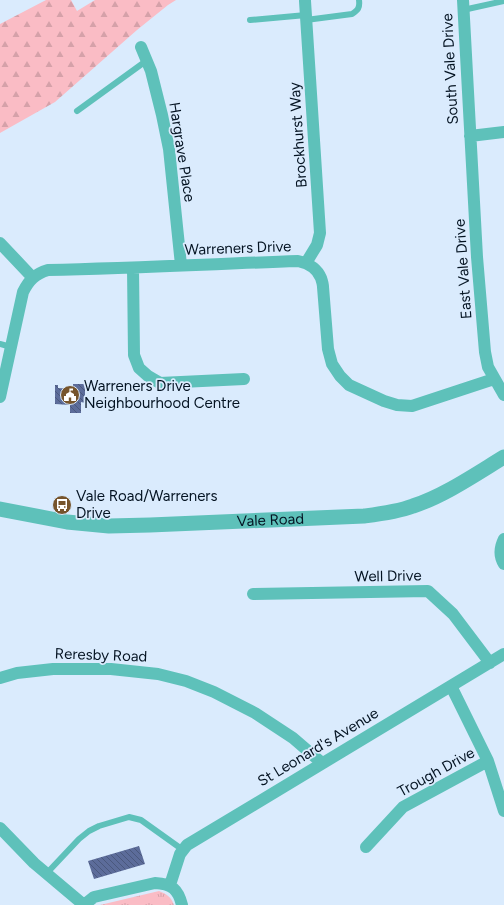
<svg xmlns="http://www.w3.org/2000/svg" width="504" height="905" font-family="Figtree,sans-serif">
	<style>
		.grass { fill: url(#grass-tufts) }
		.forest { fill: url(#forest-firs) }
		.building { fill: url(#building-back-hatch) }
		.lines { fill: none; stroke-linecap: round; stroke-linejoin: round }
		.service { stroke: #5ec1ba; stroke-width: 6 }
		.minor { stroke: #5ec1ba; stroke-width: 12 }
		.tertiary { stroke: #5ec1ba; stroke-width: 15 }
		.labels { text-anchor: middle; stroke-width: 3.5; stroke-linejoin: round; paint-order: stroke }
		.street-label { font-size: 15px; fill: #041322; stroke: #daebfd }
		.poi-label { font-size: 15px; fill: #041322; stroke: #daebfd; text-anchor: start }
	</style>
	<defs>
		<pattern id="grass-tufts" width="24" height="20" patternUnits="userSpaceOnUse"><rect width="24" height="20" fill="#fabcc5"/><path d="M3 7l-1-3M5 7V3M7 7l1-3M15 17l-1-3M17 17v-4M19 17l1-3" fill="none" stroke="#d5a1a9"/></pattern>
		<pattern id="forest-firs" width="22" height="20" patternUnits="userSpaceOnUse"><rect width="22" height="20" fill="#fabcc5"/><path d="M5 1l3.5 6h-7zM16 11l3.5 6h-7z" fill="#d5a1a9"/></pattern>
		<pattern id="building-back-hatch" width="6" height="6" patternUnits="userSpaceOnUse"><rect width="6" height="6" fill="#5c6c9a"/><path d="M-1 5l2 2M0 0l6 6M5-1l2 2" fill="none" stroke="#4a587d"/></pattern>
	</defs>
	<rect width="100%" height="100%" fill="#daebfd"/>
	<path class="grass" d="M159,891c8,3 12,6 15,14h-74z"/>
	<path class="forest" d="M46,0h25l6,11 18,-11h81l-8,5 -31,25 -82,72 -55,31v-109z"/>
	<path class="building" d="M73,384h12v19l-4,-1v11h-11v-8l-15,-1v-19h3v3l15,1z
		M139,846l6,18 -51,15 -6,-18z"/>
	<g class="lines">
		<path class="service" d="M463,10l41,-9
			M250,20l56,-5
			M306,20l46,-6c6,-4 8,-6 7,-14
			M77,111l69,-50
			M0,344l11,3
			M47,873l32,-34 10,-8 10,-5 30,-9 12,3 42,30"/>
		<path class="minor" d="M463,0l14,257 8,95 3,15 16,28
			M305,1l15,232 -3,12 -11,18
			M141,47l10,24 11,44 7,34 12,116
			M470,136l34,-4
			M0,243l33,35
			M133,268l1,87 5,13 9,8 12,7 84,-4
			M0,397l23,-105c6,-12 12,-18 25,-22 83,-2 167,-6 250,-9 9,2 19,7 23,17 1,3 2,6 2,9l5,62 4,15 8,12 9,9 35,16 13,4 15,1 82,-27
			M504,539c-4,8 -5,17 0,25
			M253,594l175,-3 25,23 37,49
			M0,678l17,-5 36,-4h58l47,5 28,7 28,11 41,21 38,25 29,25
			M451,686l37,75 16,50
			M0,828l34,35 50,42
			M366,847l37,-40 85,-46
			M170,885l10,-31 7,-9 317,-191
			M84,905l10,-8 61,-14c17,1 23,6 27,22"/>
		<path class="tertiary" id="s1" d="M0,509l67,13 42,4 41,-1 214,-9c16,-2 33,-4 49,-10 31,-10 63,-32 91,-49"/>
	</g>
	<defs>
		<g id="civic-disc" transform="scale(1)"><circle r="9.5" fill="#76542c" stroke="#daebfd"/><path d="M-.6-6.5H3V-4.5H.6V-3L4-1V1h2V6H-6V1h2V-1L-.6-3ZM-1.2 2.5V6h2.4V2.5Z" fill="#fff"/></g>
		<g id="bus-disc" transform="scale(1)"><circle r="9.5" fill="#76542c" stroke="#daebfd"/><path d="M-5-6H5V4H4V6H2V4H-2V6H-4V4H-5ZM-3.5-4V0h7V-4ZM-3.5 1.2v1.5H-2V1.2ZM2 1.2v1.5H3.5V1.2Z" fill="#fff"/></g>
	</defs>
	<g fill-rule="evenodd">
		<use href="#civic-disc" x="70" y="395"/>
		<use href="#bus-disc" x="62" y="505"/>
	</g>
	<g class="labels">
		<g class="street-label">
			<text transform="translate(450 69) rotate(-93)" y="5">South Vale Drive</text>
			<text transform="translate(298 135) rotate(-94)" y="5">Brockhurst Way</text>
			<text transform="translate(182 152) rotate(81)" y="5">Hargrave Place</text>
			<text transform="translate(238 248) rotate(-2)" y="5">Warreners Drive</text>
			<text transform="translate(463 269) rotate(-94)" y="5">East Vale Drive</text>
			<text dy="5" stroke="none"><textPath href="#s1" startOffset="272">Vale Road</textPath></text>
			<text transform="translate(388 576) rotate(-1)" y="5">Well Drive</text>
			<text transform="translate(101 655) rotate(2)" y="5">Reresby Road</text>
			<text transform="translate(318 747) rotate(-31)" y="5">St Leonard's Avenue</text>
			<text transform="translate(436 772) rotate(-29)" y="5">Trough Drive</text>
		</g>
		<g class="poi-label">
			<text x="84" y="391">Warreners Drive<tspan x="84" dy="17">Neighbourhood Centre</tspan></text>
			<text x="76" y="501">Vale Road/Warreners<tspan x="76" dy="17">Drive</tspan></text>
		</g>
	</g>
</svg>
